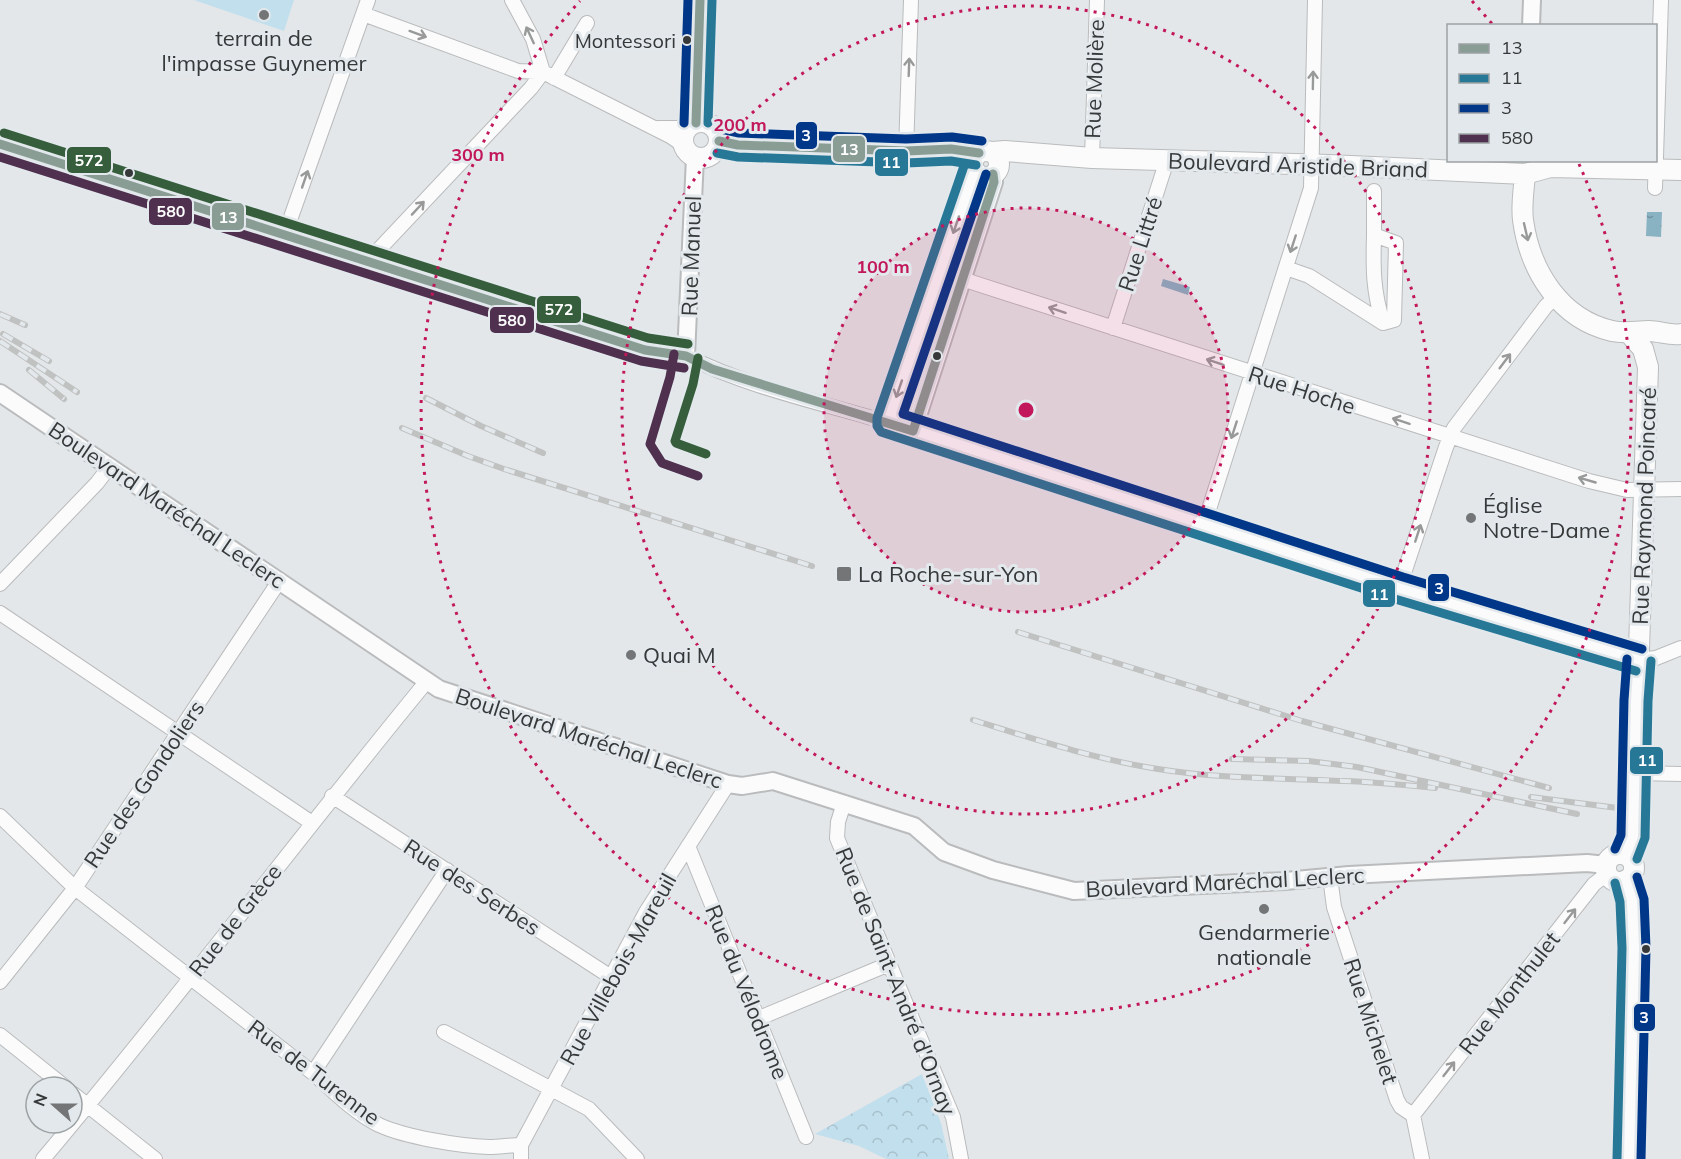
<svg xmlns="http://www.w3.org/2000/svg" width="1681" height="1159" font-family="Mulish,sans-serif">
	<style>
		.grass { fill: #c2dfed }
		.forest { fill: url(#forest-crowns) }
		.water { fill: url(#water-ripples) }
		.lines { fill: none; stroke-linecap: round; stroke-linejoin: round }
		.minor-casing { stroke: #b9bbbc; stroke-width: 16 }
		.tertiary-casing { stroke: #b9bbbc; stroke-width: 20 }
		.secondary-casing { stroke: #b9bbbc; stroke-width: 22 }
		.minor { stroke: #fbfbfc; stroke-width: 14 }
		.tertiary { stroke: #fbfbfc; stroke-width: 16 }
		.secondary { stroke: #fbfbfc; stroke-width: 20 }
		.rail-casing { stroke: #c0c1c1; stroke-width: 6 }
		.rail { stroke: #e2e8eb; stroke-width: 4; stroke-dasharray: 11; stroke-linecap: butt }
		.bus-1-casing { stroke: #e2e8eb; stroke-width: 14 }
		.bus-2-casing { stroke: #e2e8eb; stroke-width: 14 }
		.bus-3-casing { stroke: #e2e8eb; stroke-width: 14 }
		.bus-4-casing { stroke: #e2e8eb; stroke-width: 14 }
		.bus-5-casing { stroke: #e2e8eb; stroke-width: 14 }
		.bus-1 { stroke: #899d95; stroke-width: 9 }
		.bus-2 { stroke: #277796; stroke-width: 9 }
		.bus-3 { stroke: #003788; stroke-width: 9 }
		.bus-4 { stroke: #4f304e; stroke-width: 9 }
		.bus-5 { stroke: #365e3c; stroke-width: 9 }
		.oneway { stroke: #989a9a }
		.ring { fill: none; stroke: #c2185b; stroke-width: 3; stroke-dasharray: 3 6 }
		.poi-dot { fill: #737577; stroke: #e2e8eb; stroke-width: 2 }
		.bus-dot { fill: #363839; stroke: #e2e8eb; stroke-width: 2 }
		.labels { text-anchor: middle; stroke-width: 6; stroke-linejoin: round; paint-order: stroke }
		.bus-label { font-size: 20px; fill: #363839; stroke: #e2e8eb; text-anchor: end }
		.poi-label { font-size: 22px; fill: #363839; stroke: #e2e8eb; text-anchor: start }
		.street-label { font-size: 22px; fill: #363839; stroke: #e2e8eb }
		.centre { fill: #c2185b; stroke: #e2e8eb; stroke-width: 3 }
		.ring-label { font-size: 18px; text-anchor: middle; font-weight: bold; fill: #c2185b; stroke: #e2e8eb; stroke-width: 6; stroke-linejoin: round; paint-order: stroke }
		.line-badge { stroke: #e2e8eb; stroke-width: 2 }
		.badge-label { font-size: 16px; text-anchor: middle; font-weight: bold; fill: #fff }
	</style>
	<defs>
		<pattern id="forest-crowns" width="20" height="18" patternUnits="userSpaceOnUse" patternTransform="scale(1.5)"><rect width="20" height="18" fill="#c2dfed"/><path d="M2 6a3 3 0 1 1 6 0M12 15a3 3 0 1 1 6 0" fill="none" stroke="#a7c0cc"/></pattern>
		<pattern id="water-ripples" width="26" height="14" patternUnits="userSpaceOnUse" patternTransform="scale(1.5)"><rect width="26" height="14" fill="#89b2c3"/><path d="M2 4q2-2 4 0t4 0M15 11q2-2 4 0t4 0" fill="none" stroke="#71929f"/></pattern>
	</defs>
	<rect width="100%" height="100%" fill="#e4e7e9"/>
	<path class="grass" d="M194,0h100l-10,31z
		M979,186l5,2 -20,71 -12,-4 22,-68z
		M950,260l13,4 -22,65 -12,-4z
		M928,329l12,4 -24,65 -8,-3 -1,-4z"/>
	<path class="forest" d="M922,1074l19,49 8,36h-63l-27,-13 -44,-12z"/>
	<path class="water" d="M1647,212h15l-1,25 -15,-1z
		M1163,279l27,8 -2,8 -27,-9z"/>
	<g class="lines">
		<g class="minor-casing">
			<path id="minor" d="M512,0l21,39 10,33
				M363,14l155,57 25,1 127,64 15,10
				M554,78l33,-55
				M658,128h30
				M906,151l5,-151
				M1092,158l5,-158
				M1655,188l6,-188
				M285,234l83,-234
				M1374,235c-1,33 -1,56 9,88
				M368,261l163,-173 12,-16
				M1286,268l23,8 74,47 11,-3 2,-77 -22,-8v-44
				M962,279l627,202 38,9 54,-1
				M1113,328l54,-168
				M686,356c62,31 133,46 200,66 67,20 133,44 200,66
				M1204,525l107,-337 4,-188
				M0,584l97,-101 13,-17
				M1399,588l47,-141 8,-19 92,-122 10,-9
				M0,613l312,210
				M1639,660l17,-2 25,-10
				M1635,773l46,1
				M332,796l279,181
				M844,803l-6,19 -1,16 116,279 8,42
				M0,816l75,72 238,185c20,18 42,40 66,52 26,12 80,21 110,22 11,0 21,-2 32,-2
				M688,846l118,291
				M1330,877l4,30 63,193 4,7 12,8 9,44
				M0,982l75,-94 205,-308
				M757,1019l132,-55
				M444,1032l145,77 48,50
				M0,1035l65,52
				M313,1073l134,-203
				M72,1093l83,66
				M1413,1115l181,-231 13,-10
				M43,1159c132,-156 254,-320 384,-478
				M521,1159v-14l125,-233 82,-128"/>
		</g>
		<g class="tertiary-casing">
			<path id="tertiary" d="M1531,26l1,-26
				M0,144l645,206 41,6 9,-199
				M0,393l439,296 289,95 14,2 31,-5 141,45 30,26 49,18 81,21 211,-10 64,-6 238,-12 19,2
				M888,422l87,-252
				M913,431l81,-249 -1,-8
				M1086,488l313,100 240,72"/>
		</g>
		<g class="secondary-casing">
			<path id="secondary" d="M683 140a18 18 0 1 1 36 0a18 18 0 1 1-36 0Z
				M696,123l4,-123
				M719,141l19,4 168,6c28,0 46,-5 73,2
				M973 164a13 13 0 1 1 26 0a13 13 0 1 1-26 0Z
				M992,152l13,-1 87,7 237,7 196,9 25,-7 131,3
				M1525,174c-1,15 -4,31 -2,46 7,51 37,99 89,111 13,3 24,0 37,0 11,0 21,5 32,3
				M1606 868a14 14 0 1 1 28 0a14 14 0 1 1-28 0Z
				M1626,854l7,-16 15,-471 -5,-18 -14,-16
				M1626,880l6,20 2,48 -5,211"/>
		</g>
		<use href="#minor" class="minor"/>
		<use href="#tertiary" class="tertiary"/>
		<use href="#secondary" class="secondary"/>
		<g class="rail-casing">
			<path id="rail" d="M0,314l25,11
				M3,334l46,27
				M0,341l77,51
				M29,370l35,29
				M426,398l55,28 62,27
				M402,428l66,28 36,13 308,97
				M1018,632l284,89 247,67
				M973,720c61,19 121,39 185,49 61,10 124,9 186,12 30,1 61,4 91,7
				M1232,759l77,2 48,6 220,47
				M1531,797l87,11"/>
		</g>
		<use href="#rail" class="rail"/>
		<g class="bus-1-casing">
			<path id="bus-1" d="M696,123l4,-123
				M719,141l19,4 168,6 45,-2 28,4
				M0,144l645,206 41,6 26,13 201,62
				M913,431l81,-249 -1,-8"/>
		</g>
		<g class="bus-2-casing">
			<path id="bus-2" d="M708,123l4,-123
				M717,153l21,4 168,6 45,-2 25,4
				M964,166l-87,252v8l4,6 514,167 241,72
				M1637,859l8,-21 3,-137 3,-40
				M1615,883l5,19 2,46 -5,211"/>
		</g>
		<g class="bus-3-casing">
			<path id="bus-3" d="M684,123l4,-123
				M721,129l18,4 167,6 46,-2 30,4
				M986,174l-83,240 500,163 239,72
				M1615,849l6,-14 3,-135 3,-41
				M1637,877l7,22 2,49 -5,211"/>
		</g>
		<g class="bus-4-casing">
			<path id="bus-4" d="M0,157l641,204 43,7
				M674,354l-4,23 -20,67 12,19 36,13"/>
		</g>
		<g class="bus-5-casing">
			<path id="bus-5" d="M4,133l644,205 40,6
				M698,358l-5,26 -18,57 1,2 30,11"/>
		</g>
		<use href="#bus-1" class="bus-1"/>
		<use href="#bus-2" class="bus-2"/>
		<use href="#bus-3" class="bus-3"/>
		<use href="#bus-4" class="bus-4"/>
		<use href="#bus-5" class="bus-5"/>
	</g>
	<defs><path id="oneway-shaft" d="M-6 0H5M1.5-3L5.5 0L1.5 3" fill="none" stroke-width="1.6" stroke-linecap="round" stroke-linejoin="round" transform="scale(1.5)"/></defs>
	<g class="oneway">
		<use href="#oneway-shaft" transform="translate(418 34) rotate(20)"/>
		<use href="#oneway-shaft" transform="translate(530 35) rotate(-115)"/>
		<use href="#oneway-shaft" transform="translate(909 67) rotate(-88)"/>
		<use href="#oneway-shaft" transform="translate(1313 80) rotate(-89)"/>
		<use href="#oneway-shaft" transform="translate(305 179) rotate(-71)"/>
		<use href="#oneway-shaft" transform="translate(418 208) rotate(-47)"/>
		<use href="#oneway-shaft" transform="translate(956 225) rotate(109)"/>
		<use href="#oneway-shaft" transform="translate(1526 232) rotate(77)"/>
		<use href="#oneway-shaft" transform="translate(1293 244) rotate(108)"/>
		<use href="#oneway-shaft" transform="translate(1057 310) rotate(-162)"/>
		<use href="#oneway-shaft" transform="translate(1505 361) rotate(-53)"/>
		<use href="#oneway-shaft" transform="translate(1215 362) rotate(-162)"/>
		<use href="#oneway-shaft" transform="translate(899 389) rotate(109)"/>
		<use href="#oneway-shaft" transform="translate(1401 421) rotate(-162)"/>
		<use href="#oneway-shaft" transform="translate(1234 430) rotate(108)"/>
		<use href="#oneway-shaft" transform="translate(1587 480) rotate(-164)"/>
		<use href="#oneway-shaft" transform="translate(1418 533) rotate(-72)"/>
		<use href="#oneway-shaft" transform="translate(1570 916) rotate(-52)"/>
		<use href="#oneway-shaft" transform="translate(1449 1069) rotate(-52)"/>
	</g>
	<circle cx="1026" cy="410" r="202" fill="#c2185b" fill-opacity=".12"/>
	<g class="ring">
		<circle cx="1026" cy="410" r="202"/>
		<circle cx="1026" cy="410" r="404"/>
		<path d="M1472 1A605 605 0 0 1 1493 25M1579 164A605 605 0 1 1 580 1"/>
	</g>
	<g class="poi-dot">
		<circle cx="264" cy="15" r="6"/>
		<circle cx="1471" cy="518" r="6"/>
		<rect x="836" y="566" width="16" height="16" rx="3"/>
		<circle cx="631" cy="655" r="6"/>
		<circle cx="1264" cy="909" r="6"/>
	</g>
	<g class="bus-dot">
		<circle cx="687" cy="40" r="5"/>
		<circle cx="129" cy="173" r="5"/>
		<circle cx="937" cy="356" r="5"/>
		<circle cx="1646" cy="949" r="5"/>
	</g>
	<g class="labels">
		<g class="bus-label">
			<text x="676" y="48">Montessori</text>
		</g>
		<g class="poi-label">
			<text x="264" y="46" text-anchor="middle">terrain de<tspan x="264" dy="25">l'impasse Guynemer</tspan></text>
			<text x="1483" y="513">Église<tspan x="1483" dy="25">Notre-Dame</tspan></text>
			<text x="858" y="582">La Roche-sur-Yon</text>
			<text x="643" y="663">Quai M</text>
			<text x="1264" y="940" text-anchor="middle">Gendarmerie<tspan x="1264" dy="25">nationale</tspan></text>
		</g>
		<g class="street-label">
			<text transform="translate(1094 79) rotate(-88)" y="8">Rue Molière</text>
			<text transform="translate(1298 165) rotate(2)" y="8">Boulevard Aristide Briand</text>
			<text transform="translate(1140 244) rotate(-72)" y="8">Rue Littré</text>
			<text transform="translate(691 256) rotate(-88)" y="8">Rue Manuel</text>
			<text transform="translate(1302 390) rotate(18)" y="8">Rue Hoche</text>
			<text transform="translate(167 505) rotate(34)" y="8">Boulevard Maréchal Leclerc</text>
			<text transform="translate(1644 506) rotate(-88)" y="8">Rue Raymond Poincaré</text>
			<text transform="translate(589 738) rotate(18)" y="8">Boulevard Maréchal Leclerc</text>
			<text transform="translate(144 784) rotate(-56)" y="8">Rue des Gondoliers</text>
			<text transform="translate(1225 882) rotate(-3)" y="8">Boulevard Maréchal Leclerc</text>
			<text transform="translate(472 887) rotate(33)" y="8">Rue des Serbes</text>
			<text transform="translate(235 920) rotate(-52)" y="8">Rue de Grèce</text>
			<text transform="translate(618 969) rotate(-61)" y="8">Rue Villebois-Mareuil</text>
			<text transform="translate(896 981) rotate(68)" y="8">Rue de Saint-André d'Ornay</text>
			<text transform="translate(747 992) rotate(68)" y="8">Rue du Vélodrome</text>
			<text transform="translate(1509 993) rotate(-52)" y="8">Rue Monthulet</text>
			<text transform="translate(1371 1021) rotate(72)" y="8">Rue Michelet</text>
			<text transform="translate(314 1072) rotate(37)" y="8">Rue de Turenne</text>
		</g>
	</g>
	<circle cx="1026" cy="410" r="9" class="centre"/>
	<g class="ring-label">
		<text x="740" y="131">200 m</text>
		<text x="478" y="161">300 m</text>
		<text x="883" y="273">100 m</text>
	</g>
	<g class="line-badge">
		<rect x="795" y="121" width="23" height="29" rx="6" fill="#003788"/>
		<rect x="832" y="135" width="34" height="28" rx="6" fill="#899d95"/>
		<rect x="66" y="146" width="46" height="28" rx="6" fill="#365e3c"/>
		<rect x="874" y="148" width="35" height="29" rx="6" fill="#277796"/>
		<rect x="148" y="197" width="45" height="29" rx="6" fill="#4f304e"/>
		<rect x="211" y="202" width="34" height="29" rx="6" fill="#899d95"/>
		<rect x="536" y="295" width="46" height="29" rx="6" fill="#365e3c"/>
		<rect x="489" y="306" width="46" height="28" rx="6" fill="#4f304e"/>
		<rect x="1427" y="573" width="23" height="29" rx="6" fill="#003788"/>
		<rect x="1362" y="579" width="34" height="29" rx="6" fill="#277796"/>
		<rect x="1629" y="746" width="35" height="29" rx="6" fill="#277796"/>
		<rect x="1633" y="1003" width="23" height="29" rx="6" fill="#003788"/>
	</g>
	<g class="badge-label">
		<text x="806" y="141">3</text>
		<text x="849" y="155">13</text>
		<text x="89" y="166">572</text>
		<text x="891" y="168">11</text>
		<text x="171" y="217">580</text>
		<text x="228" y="223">13</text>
		<text x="559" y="315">572</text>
		<text x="512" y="326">580</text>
		<text x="1439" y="594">3</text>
		<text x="1379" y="600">11</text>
		<text x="1647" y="766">11</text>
		<text x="1644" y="1023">3</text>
	</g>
	<rect x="1447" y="24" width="210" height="138" fill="#e2e8eb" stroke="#9da2a4" stroke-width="1.5"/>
	<rect x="1459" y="44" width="30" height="9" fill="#899d95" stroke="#9da2a4" stroke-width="1.5"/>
	<text x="1501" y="54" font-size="18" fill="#363839">13</text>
	<rect x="1459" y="74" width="30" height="9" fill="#277796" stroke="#9da2a4" stroke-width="1.5"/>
	<text x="1501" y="84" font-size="18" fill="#363839">11</text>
	<rect x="1459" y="104" width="30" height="9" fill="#003788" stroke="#9da2a4" stroke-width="1.5"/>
	<text x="1501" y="114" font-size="18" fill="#363839">3</text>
	<rect x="1459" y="134" width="30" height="9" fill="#4f304e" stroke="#9da2a4" stroke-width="1.5"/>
	<text x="1501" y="144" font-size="18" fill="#363839">580</text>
	<g transform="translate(54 1105) rotate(291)"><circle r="28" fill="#e2e8eb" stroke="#9da2a4" stroke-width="1.5"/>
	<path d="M0-4.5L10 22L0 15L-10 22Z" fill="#737577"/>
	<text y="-9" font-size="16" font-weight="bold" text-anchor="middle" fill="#363839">N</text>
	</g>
</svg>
